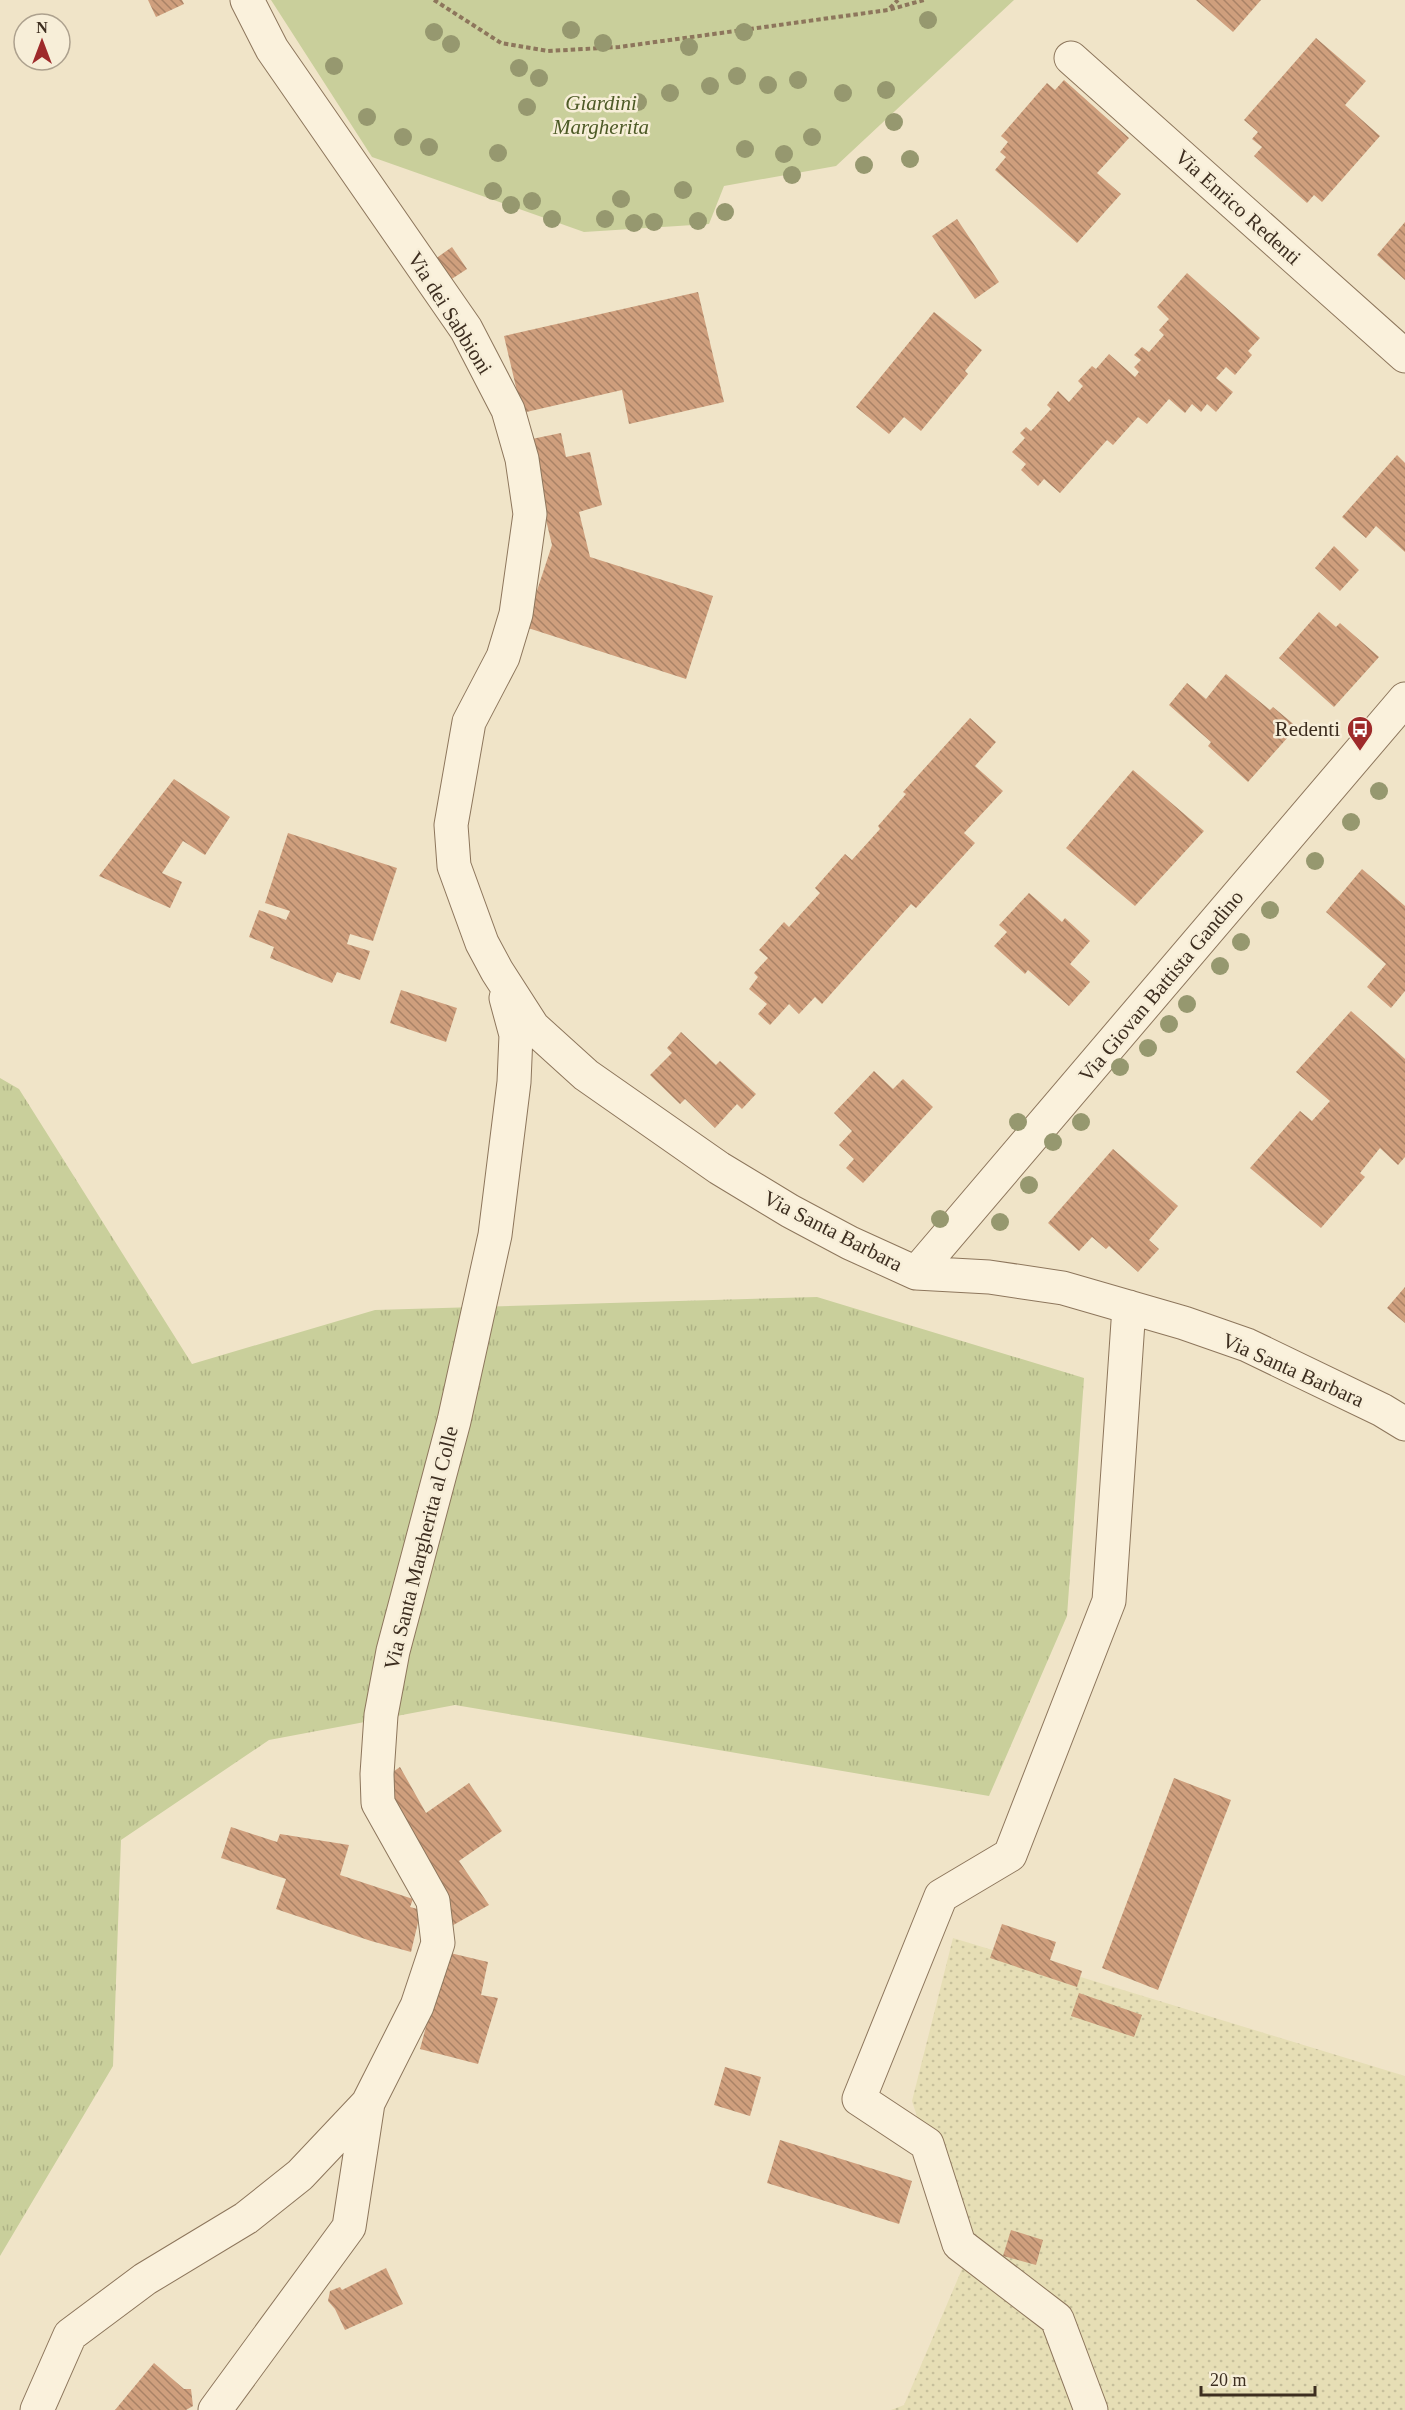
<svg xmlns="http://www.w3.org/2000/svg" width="1405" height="2410" font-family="'Times New Roman',serif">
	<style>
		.farmland { fill: url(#farmland-dots) }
		.grass { fill: url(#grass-tufts) }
		.park { fill: #c9cf9b }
		.building { fill: url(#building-back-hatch) }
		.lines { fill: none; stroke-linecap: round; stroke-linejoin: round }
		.minor-casing { stroke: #8d765c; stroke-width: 35 }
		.path { stroke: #8d765c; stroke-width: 4; stroke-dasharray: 4.5 3; stroke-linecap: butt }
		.minor { stroke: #faf1dc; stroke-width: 33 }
		.tree { fill: #96986f }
		.labels { text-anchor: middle; stroke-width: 5; stroke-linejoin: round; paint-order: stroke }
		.park-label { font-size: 21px; font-style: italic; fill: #4d5a26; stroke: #f7eed8 }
		.street-label { font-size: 21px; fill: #3d2e20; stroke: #f7eed8 }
		.poi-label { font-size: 21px; fill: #3d2e20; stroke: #f7eed8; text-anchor: end }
	</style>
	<defs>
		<pattern id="farmland-dots" width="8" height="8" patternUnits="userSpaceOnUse" patternTransform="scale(1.5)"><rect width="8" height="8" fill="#e6deb5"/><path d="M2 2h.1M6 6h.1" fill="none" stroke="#c6bf9b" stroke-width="1.8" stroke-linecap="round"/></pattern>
		<pattern id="grass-tufts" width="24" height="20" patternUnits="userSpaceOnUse" patternTransform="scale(1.5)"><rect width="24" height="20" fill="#c9cf9b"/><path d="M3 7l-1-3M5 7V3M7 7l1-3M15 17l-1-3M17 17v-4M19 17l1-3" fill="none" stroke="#aeb285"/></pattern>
		<pattern id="building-back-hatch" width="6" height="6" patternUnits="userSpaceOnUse" patternTransform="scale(1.5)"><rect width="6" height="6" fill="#cf9f7d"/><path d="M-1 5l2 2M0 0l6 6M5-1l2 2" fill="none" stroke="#a98266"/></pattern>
	</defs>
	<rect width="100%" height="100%" fill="#f0e4c8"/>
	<path class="farmland" d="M953,1938l452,138v334h-514l13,-5 61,-143 -53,-161z"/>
	<path class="grass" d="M0,1078l19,11 173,275 183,-54 442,-13 267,81 -17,238 -78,180 -534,-91 -186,35 -148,100 -8,226 -113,190z"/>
	<path class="park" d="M271,0h743l-178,166 -112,20 -15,38 -125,8 -212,-75z"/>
	<path class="building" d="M148,0h34l2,4 -28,13z
		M1196,0h65l-28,32z
		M1316,38l50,43 -21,24 35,31 -58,66 -8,-7 -7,8 -53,-47 8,-9 -10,-8 6,-7 -14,-12z
		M1064,80l65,58 -32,35 24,21 -44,49 -82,-73 11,-13 -6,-5 8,-10 -7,-6 46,-53 8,7z
		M957,219l42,63 -24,17 -43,-63z
		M1405,222v58l-28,-25z
		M452,247l15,22 -26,17 -13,-22z
		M1187,273l73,65 -12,13 4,4 -17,20 -9,-8 -10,11 17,14 -17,20 -9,-8 -6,8 -9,-8 -7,9 -16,-14 -22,25 -9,-7 -25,28 -6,-5 -47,53 -16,-14 -6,7 -17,-16 5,-6 -14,-12 13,-14 -5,-5 6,-6 5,4 20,-22 -4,-4 11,-14 11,11 14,-16 -5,-5 14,-15 4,3 13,-15 26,23 4,-5 -5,-5 7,-7 -7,-5 8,-8 7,5 15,-17 -5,-5 10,-11 -12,-12z
		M698,292l26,110 -95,22 -7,-34 -100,23 -18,-77z
		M934,312l48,38 -17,21 3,3 -47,57 -17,-14 -15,17 -33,-27z
		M561,433l5,24 24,-5 12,53 -23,7 11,45 123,39 -27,83 -161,-52 27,-82 -25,-105z
		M1397,455l8,8v89l-29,-26 -10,12 -24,-21z
		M1334,546l25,24 -19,21 -25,-23z
		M1319,612l17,15 4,-4 39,34 -45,50 -55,-49z
		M1226,674l44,36 3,-3 24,20 -49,55 -40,-36 3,-4 -42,-37 18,-22 19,16z
		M970,718l26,24 -21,24 28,25 -39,42 11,10 -59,65 -5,-4 -89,100 -7,-7 -16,17 -10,-10 -19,21 -12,-11 9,-10 -18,-15 9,-12 -4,-4 14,-15 -9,-8 25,-28 5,5 31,-34 -5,-5 30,-34 7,6 28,-31 -2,-3 28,-32 -3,-2z
		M1133,770l71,61 -69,75 -69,-58z
		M174,779l56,38 -25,38 -22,-14 -21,32 20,9 -12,26 -71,-32z
		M288,833l109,35 -24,73 -23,-7 -3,10 23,7 -10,29 -23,-8 -5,11 -62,-25 4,-11 -25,-10 10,-27 27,10 4,-9 -25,-8z
		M1362,869l43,37v85l-14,17 -24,-21 19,-23 -60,-52z
		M1029,893l33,29 3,-4 25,23 -20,23 20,18 -21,24 -41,-36 -3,4 -31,-28 13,-14 -8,-7z
		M401,990l56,18 -11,34 -56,-19z
		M1351,1011l54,48v98l-7,8 -18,-17 -20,25 5,4 -44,51 -71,-60 50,-57 12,10 18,-20 -34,-29z
		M681,1032l35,33 4,-4 36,33 -14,15 -5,-5 -22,24 -30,-29 -5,5 -30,-29 22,-22 -5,-5z
		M874,1071l19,18 10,-10 30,28 -70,76 -17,-15 8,-9 -15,-14 13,-14 -18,-18z
		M1113,1149l65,57 -29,34 10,9 -21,23 -29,-26 -3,3 -14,-12 -13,14 -31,-28z
		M1405,1287v36l-18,-15z
		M400,1767l26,46 43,-30 33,48 -43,30 30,44 -41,23 -67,-148z
		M1174,1778l57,22 -73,190 -56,-22z
		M231,1827l46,15 3,-8 69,11 -9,30 73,24 -3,8 11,3 -10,42 -40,-11 -95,-32 10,-30 -65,-21z
		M1002,1924l54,18 -6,18 32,11 -5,16 -87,-29z
		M446,1952l42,10 -7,33 17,3 -20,66 -58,-15z
		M1079,1993l63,22 -8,22 -63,-21z
		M725,2067l36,10 -11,39 -36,-11z
		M780,2140l132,41 -13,43 -132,-41z
		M1011,2230l32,10 -7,25 -33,-9z
		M386,2268l17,36 -58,26 -10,-21 -7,-8 2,-10 10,-4 2,3z
		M154,2363l30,26h7l2,17 -7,4h-71z"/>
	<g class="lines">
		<g class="minor-casing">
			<path id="minor" d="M247,0l25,49 194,280 42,81 14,49 8,55 -14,100 -13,43 -34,65 -18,103 3,41 28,77 15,28 36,56 53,48 133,93 71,43 60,32 66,30 73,4 74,11 121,35 63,22 135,65 23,14
				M1071,58l334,298
				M916,1273l489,-574
				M37,2410l33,-75 75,-56 101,-61 54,-43 68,-72 49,-97 21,-63 -5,-42 -55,-98 -1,-29 4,-59 12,-64 61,-230 41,-186 19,-153 2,-47 -10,-37
				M215,2410l134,-183 19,-124
				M1091,2410l-34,-91 -98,-75 -32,-100 -68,-45 82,-203 69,-41 99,-254 20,-294"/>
		</g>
		<path class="path" d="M434,0l67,43 47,8 71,-4 269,-37 36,-10
			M890,8l8,-8"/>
		<use href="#minor" class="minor"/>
	</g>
	<g class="tree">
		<circle cx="928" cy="20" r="9"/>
		<circle cx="571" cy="30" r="9"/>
		<circle cx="434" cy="32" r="9"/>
		<circle cx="744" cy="32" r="9"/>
		<circle cx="603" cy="43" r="9"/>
		<circle cx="451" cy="44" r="9"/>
		<circle cx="689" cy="47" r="9"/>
		<circle cx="334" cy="66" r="9"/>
		<circle cx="519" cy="68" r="9"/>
		<circle cx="737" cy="76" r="9"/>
		<circle cx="539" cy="78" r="9"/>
		<circle cx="798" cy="80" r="9"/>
		<circle cx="768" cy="85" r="9"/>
		<circle cx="710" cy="86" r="9"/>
		<circle cx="886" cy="90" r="9"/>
		<circle cx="670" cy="93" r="9"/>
		<circle cx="843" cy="93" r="9"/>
		<circle cx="638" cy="102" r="9"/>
		<circle cx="527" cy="107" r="9"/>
		<circle cx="367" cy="117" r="9"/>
		<circle cx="894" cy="122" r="9"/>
		<circle cx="403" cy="137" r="9"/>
		<circle cx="812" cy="137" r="9"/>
		<circle cx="429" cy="147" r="9"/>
		<circle cx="745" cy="149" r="9"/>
		<circle cx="498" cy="153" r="9"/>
		<circle cx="784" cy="154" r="9"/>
		<circle cx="910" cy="159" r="9"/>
		<circle cx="864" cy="165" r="9"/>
		<circle cx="792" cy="175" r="9"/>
		<circle cx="683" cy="190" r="9"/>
		<circle cx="493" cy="191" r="9"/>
		<circle cx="621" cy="199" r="9"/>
		<circle cx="532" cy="201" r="9"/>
		<circle cx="511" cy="205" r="9"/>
		<circle cx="725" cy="212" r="9"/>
		<circle cx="552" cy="219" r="9"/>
		<circle cx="605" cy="219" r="9"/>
		<circle cx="698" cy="221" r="9"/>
		<circle cx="654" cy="222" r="9"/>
		<circle cx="634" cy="223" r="9"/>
		<circle cx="1379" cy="791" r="9"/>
		<circle cx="1351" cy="822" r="9"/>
		<circle cx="1315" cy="861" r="9"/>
		<circle cx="1270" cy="910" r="9"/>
		<circle cx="1241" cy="942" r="9"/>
		<circle cx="1220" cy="966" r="9"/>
		<circle cx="1187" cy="1004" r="9"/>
		<circle cx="1169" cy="1024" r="9"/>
		<circle cx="1148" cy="1048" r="9"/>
		<circle cx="1120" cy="1067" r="9"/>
		<circle cx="1018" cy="1122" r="9"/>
		<circle cx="1081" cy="1122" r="9"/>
		<circle cx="1053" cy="1142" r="9"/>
		<circle cx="1029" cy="1185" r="9"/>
		<circle cx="940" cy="1219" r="9"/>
		<circle cx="1000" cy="1222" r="9"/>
	</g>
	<defs>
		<g id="bus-pin" transform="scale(1.35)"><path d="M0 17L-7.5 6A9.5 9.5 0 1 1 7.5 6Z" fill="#9e2a2b" stroke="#f7eed8"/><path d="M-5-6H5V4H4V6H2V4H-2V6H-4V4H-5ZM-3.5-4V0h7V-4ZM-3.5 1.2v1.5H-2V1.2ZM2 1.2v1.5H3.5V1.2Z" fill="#fff"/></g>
	</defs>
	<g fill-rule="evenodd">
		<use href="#bus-pin" x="1360" y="729"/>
	</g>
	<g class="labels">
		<g class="park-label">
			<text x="601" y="110">Giardini<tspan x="601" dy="24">Margherita</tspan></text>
		</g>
		<g class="street-label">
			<text transform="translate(1238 207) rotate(42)" y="7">Via Enrico Redenti</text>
			<text transform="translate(450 313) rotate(58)" y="7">Via dei Sabbioni</text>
			<text transform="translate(1161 986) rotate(-50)" y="7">Via Giovan Battista Gandino</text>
			<text transform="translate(833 1231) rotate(27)" y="7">Via Santa Barbara</text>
			<text transform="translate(1293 1370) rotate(24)" y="7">Via Santa Barbara</text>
			<text transform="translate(421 1548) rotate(-76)" y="7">Via Santa Margherita al Colle</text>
		</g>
		<g class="poi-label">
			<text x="1340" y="736">Redenti</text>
		</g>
	</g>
	<g transform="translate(42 42)"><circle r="28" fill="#f7eed8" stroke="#ada18e" stroke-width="1.5"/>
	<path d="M0-4.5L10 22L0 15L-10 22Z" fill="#9e2a2b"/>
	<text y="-9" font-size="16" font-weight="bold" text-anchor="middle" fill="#3d2e20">N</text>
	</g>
	<path d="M1201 2386v9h114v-9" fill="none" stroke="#3d2e20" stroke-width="3"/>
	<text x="1210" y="2386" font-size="18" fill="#3d2e20" stroke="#f7eed8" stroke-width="4.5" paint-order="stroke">20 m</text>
</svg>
